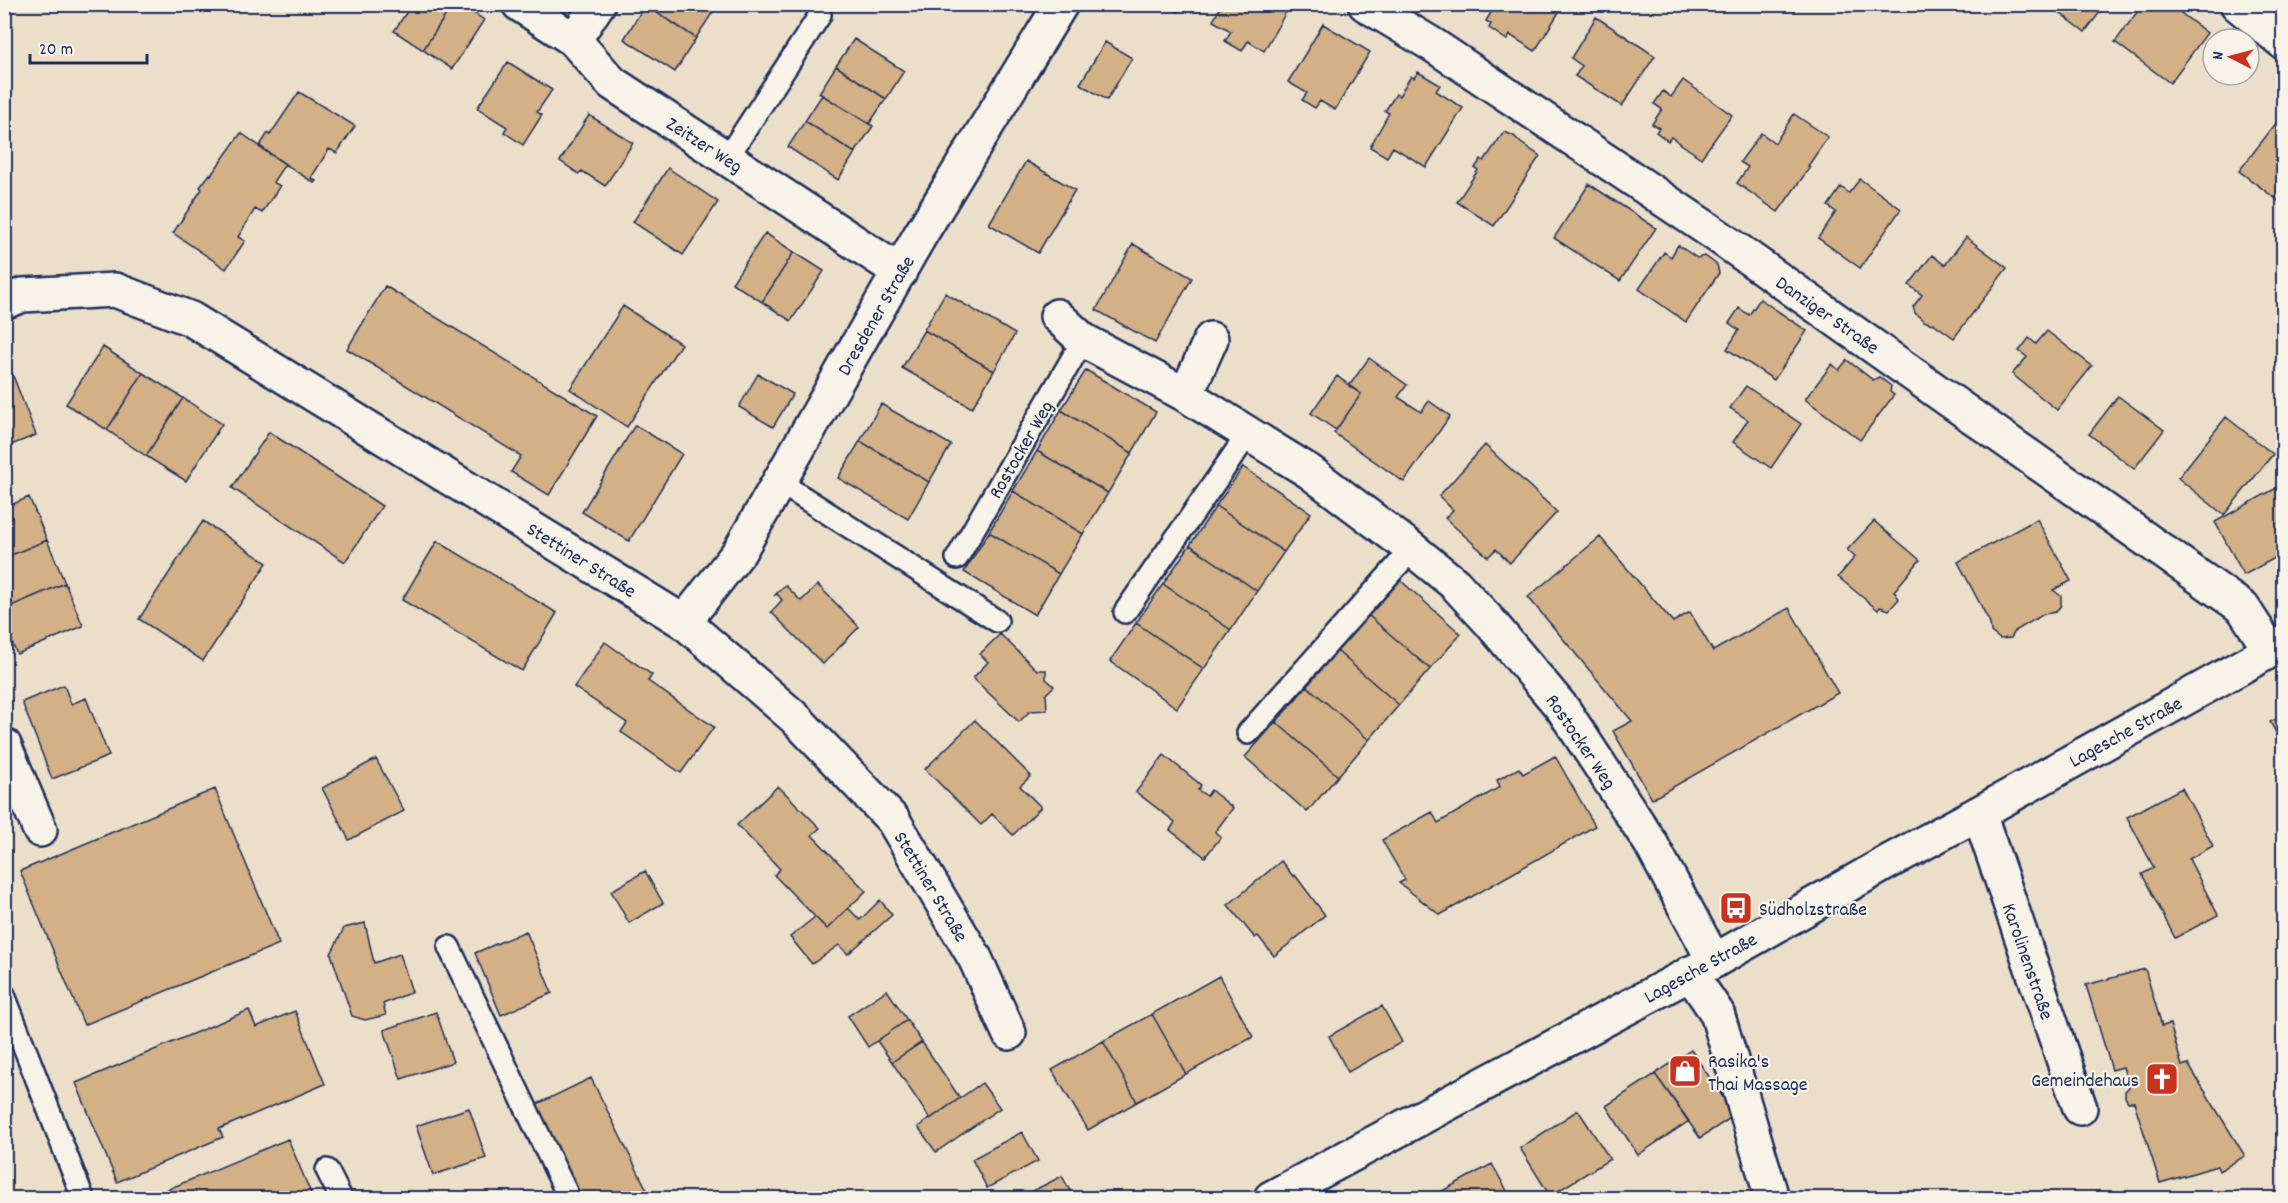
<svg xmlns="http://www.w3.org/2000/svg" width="2288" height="1203" font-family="Dekko,sans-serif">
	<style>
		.building { fill: #d3b085; stroke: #1b2f5e; stroke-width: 1.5 }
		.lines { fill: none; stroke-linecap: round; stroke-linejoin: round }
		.service-casing { stroke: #1b2f5e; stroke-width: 26 }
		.minor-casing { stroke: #1b2f5e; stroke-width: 38 }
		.tertiary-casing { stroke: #1b2f5e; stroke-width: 38 }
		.service { stroke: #f7f3e8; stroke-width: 21 }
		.minor { stroke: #f7f3e8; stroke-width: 33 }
		.tertiary { stroke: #f7f3e8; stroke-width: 33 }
		.labels { text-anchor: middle; stroke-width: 4.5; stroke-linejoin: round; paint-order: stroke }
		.street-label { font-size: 20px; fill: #1b2f5e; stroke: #f7f3e8 }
		.poi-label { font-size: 20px; fill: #1b2f5e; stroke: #f7f3e8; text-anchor: start }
	</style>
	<rect width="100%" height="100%" fill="#ecdfca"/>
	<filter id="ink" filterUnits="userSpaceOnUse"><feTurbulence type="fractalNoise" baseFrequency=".0167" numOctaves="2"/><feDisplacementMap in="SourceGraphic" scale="12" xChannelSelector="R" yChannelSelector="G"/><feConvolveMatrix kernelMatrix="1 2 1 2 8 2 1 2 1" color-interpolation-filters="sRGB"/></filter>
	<g filter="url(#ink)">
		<path class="building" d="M412,4h41l-30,46 -29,-19z
			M453,4h8l23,16 -32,49 -29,-19z
			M645,4h73l-22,34z
			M1163,4h19l-4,8z
			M1222,4h67l1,1 -26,46 -16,-10 -6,10 -17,-10 6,-10 -18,-10z
			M1496,4h68l-29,47 -25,-16 -3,5 -18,-12 2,-4 -5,-3z
			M2048,4h58l-21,28z
			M2143,4h26l38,29 -37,50 -55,-41z
			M645,5l51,33 -21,34 -51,-33z
			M1596,17l59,39 -33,50 -47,-30 7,-10 -11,-8z
			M1323,24l47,28 -35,58 -15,-9 -5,7 -13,-8 5,-7 -19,-11z
			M854,39l50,32 -18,28 -50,-33z
			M1105,42l27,16 -25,42 -27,-16z
			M508,62l44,28 -15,22 5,3 -19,30 -19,-13 3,-5 -30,-19z
			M836,66l50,33 -17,25 -50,-31z
			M1418,72l22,13 -4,6 27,17 -37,59 -33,-20 -6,10 -17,-10 19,-34 -4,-2 11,-17 3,2 12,-20 3,2z
			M1683,80l49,35 -31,43 -30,-21 -3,4 -12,-9 3,-4 -7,-4 10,-15 -8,-5 9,-13 8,6z
			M299,92l56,34 -18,27 -8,-4 -18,29 5,3 -2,2 -55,-36 9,-14 2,2z
			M822,95l51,31 -18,27 -50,-32z
			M2284,113v92l-45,-34z
			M1794,114l34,23 -20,29 2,1 -32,45 -41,-29 11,-16 -8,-5 21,-29 14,10z
			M589,115l44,28 -28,43 -23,-15 -3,3 -19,-13z
			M805,121l50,32 -17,27 -50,-33z
			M1504,132l10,4 7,7 19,13 -46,70 -37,-24 21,-32 -3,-2 6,-9 3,2z
			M241,133l44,31 -12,18 7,4 -18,27 -7,-4 -17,28 7,4 -19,28 -53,-36 29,-44 -2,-2 10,-13 1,1z
			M1026,161l49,29 -37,63 -49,-29z
			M668,168l50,34 -35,53 -50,-33z
			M1860,179l41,30 -41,59 -42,-30 18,-26 -8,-6 13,-19 8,6z
			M1589,184l67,44 -36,53 -66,-43z
			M765,233l29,19 -32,50 -30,-19z
			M1966,237l41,31 -53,70 -21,-15 -1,1 -8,-3 -9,-8 -2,-6 9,-12 -13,-10 23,-30 13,10z
			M1133,244l59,34 -37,65 -59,-33z
			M1678,245l19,13 8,-2 12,9 2,8 -33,49 -47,-33 25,-37 7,5z
			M794,252l30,19 -33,50 -29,-19z
			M385,286l212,130 -48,79 -38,-23 10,-16 -174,-107z
			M945,293l70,41 -21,37 -70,-41z
			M1760,299l47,32 -33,49 -47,-31 12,-19 -10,-7 10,-15 10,7z
			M623,306l58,38 -54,83 -57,-38z
			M924,330l70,41 -22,37 -70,-40z
			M2047,331l45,35 -35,44 -45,-36 15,-17 -8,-6 10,-13 7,6z
			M103,347l40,26 -36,57 -41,-26z
			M1369,358l38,27 -9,12 23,15 8,-11 21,15 -46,66 -70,-49 27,-39 -12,-8z
			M1847,360l26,20 6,-3 12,9 -1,6 4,3 -34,45 -55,-41 27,-35 7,6z
			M1086,370l70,42 -24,41 -71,-43z
			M12,373l24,62 -32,13v-73z
			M143,373l40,25 -37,58 -39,-26z
			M758,374l35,20 -20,33 -34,-20z
			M1337,376l24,18 -25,36 -25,-17z
			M1746,386l55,38 -30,44 -38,-26 15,-22 -18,-12z
			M2118,396l46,34 -30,39 -45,-35z
			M183,398l39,26 -36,57 -40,-25z
			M881,404l70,41 -22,37 -69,-41z
			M1061,410l71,43 -24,40 -71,-42z
			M2226,417l47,37 -49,61 -46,-37z
			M635,425l47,29 -53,87 -47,-29z
			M269,432l113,74 -37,56 -113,-74z
			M860,441l69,41 -21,37 -70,-41z
			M1485,445l72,67 -47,51 -14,-14 -8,8 -43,-39 8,-8 -14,-14z
			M1037,451l71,42 -25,41 -70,-43z
			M1243,467l68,46 -27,39 -68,-46z
			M2280,486l4,6v61l-40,22 -29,-53z
			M1013,491l70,43 -24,40 -70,-42z
			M29,497l18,43 -43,18v-50z
			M1216,506l68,46 -27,39 -67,-46z
			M2037,519l34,62 -18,9 8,6v9l-5,7 -12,2 -29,17 -4,7 -11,1 -9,-7 -1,-9 -32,-61z
			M203,521l64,42 -64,98 -64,-42z
			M1874,521l46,39 -26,31 5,8 -10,11 -9,-3 -2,3 -40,-33 17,-20 -8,-7z
			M989,532l70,42 -24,41 -71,-43z
			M1600,537l73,85 17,-10 23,39 76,-43 49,85 -186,106 -39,-68 19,-10 -104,-124z
			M47,540l18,43 -61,26v-51z
			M437,541l120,72 -35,58 -120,-71z
			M1190,545l67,46 -26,39 -68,-46z
			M1399,579l62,55 -31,35 -62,-54z
			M65,583l18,43 -66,28 -13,-29v-16z
			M1163,584l68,46 -27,39 -68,-46z
			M785,585l16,16 17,-16 41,42 -36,37 -52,-52 11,-12 -5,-6 -3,2z
			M1368,615l62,54 -31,36 -62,-54z
			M1136,623l68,46 -27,39 -67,-47z
			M1000,634l37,36h9v9l8,7 -8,8 1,16 -17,1 -11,11 -46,-44 15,-16 -8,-8z
			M605,642l47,33 -4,6 66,46 -33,46 -60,-41 6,-9 -53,-36z
			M1337,651l62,54 -30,35 -62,-54z
			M64,685l7,19 15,-6 23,58 -57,23 -30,-77z
			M1307,686l62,54 -31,36 -62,-54z
			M2284,715v31l-14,-24z
			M975,720l56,56 -11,10 21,21 -28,28 -21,-21 -11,11 -56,-56z
			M1276,722l62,54 -31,36 -62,-55z
			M1164,755l37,30 -3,5 9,6 4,-6 22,18 -18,24 6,5 -16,20 -35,-27 5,-8 -39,-30z
			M1555,756l40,70 -155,89 -41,-32 6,-3 -23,-40 50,-28 6,11 62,-36 -3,-7 22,-12 4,6z
			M376,759l28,52 -55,29 -27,-52z
			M778,786l42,42 -8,7 54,56 -39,38 -53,-54 6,-6 -43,-44z
			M2182,788l31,58 -24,13 29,56 -43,23 -33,-64 12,-6 -27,-51z
			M215,789l64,155 -195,81 -64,-154z
			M1281,861l12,15 2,-1 30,40 -51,41 -16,-20 -3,2 -27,-33z
			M645,871l18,32 -34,20 -18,-32z
			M880,900l12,15 -44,39 -9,-9 -27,19 -22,-27 25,-20 12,12 21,-21 12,12z
			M365,923l9,40 26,-9 12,38 -29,12 3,11 -21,5 -13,-4 -21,-62 13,-26z
			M526,931l26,62 -51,22 -26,-62z
			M2145,969l17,57 8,-2 12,42 6,-2 57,92 -26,15 -2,-5 -57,17 -26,-81h-6l-3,-5v-6l4,-4 -6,-20 -11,3 -26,-85z
			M1219,976l34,61 -67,37 -34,-60z
			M887,990l20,30 -39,27 -20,-31z
			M1382,1006l20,36 -54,30 -19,-36z
			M249,1010l7,17 39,-16 30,73 -106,45 4,8 -106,45 -41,-99z
			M436,1012l17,50 -52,17 -17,-49z
			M1152,1014l34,60 -49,28 -34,-61z
			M907,1020l15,22 -30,20 -15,-21z
			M1103,1041l34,61 -49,28 -36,-60z
			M922,1042l38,56 -30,21 -38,-57z
			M1691,1050l44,65 -35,23 -45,-64z
			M1655,1074l34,47 -51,34 -32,-49z
			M591,1078l60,120h-77l-43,-91z
			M982,1083l18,25 -64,44 -18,-25z
			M469,1108l17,50 -53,17 -17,-49z
			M1578,1110l32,49 -60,37 -30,-48z
			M1022,1132l16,29 -51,27 -15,-29z
			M288,1139l25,59h-166z
			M1492,1164l19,34h-79l-1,-1z
			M1062,1176l12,22h-55z
			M928,1193l3,5h-14z"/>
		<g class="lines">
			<g class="service-casing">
				<path id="service" d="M727,158l93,-143
					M779,482l218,139
					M957,558l126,-218
					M1125,612l123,-178
					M1248,733l164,-184
					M449,947l120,251
					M4,995l79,203
					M327,1170l14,28"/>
			</g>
			<g class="minor-casing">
				<path id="minor" d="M519,4l55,36 38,43 288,189
					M1365,4l68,41 282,189 528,374 27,42
					M2237,4l47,39
					M574,40l24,-36
					M4,302l19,-7 92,-5 76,29 493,303 111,96 98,102 82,138 34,75
					M1057,316l26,24 103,55 124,77 102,77 43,35 35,38 73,87 87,133 64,119
					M1186,395l25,-56
					M684,622l55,-70 180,-315 142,-233
					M4,745l36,85
					M1979,813l101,295
					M1690,973l27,40 55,185"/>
			</g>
			<g class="tertiary-casing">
				<path id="tertiary" d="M1271,1198l443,-237 176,-100 89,-48 305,-170"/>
			</g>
			<use href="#service" class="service"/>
			<use href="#minor" class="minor"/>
			<use href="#tertiary" class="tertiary"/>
		</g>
	</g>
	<defs>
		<g id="bus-square" transform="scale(1.725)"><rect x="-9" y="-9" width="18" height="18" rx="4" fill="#c8321e" stroke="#f7f3e8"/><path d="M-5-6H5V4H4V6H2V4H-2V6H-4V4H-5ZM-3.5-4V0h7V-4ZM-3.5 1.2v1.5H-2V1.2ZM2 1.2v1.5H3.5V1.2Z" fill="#fff"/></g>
		<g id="shop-square" transform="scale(1.725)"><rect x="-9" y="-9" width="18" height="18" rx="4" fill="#c8321e" stroke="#f7f3e8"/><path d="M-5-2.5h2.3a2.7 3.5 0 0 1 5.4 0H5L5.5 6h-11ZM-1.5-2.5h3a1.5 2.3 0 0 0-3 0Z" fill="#fff"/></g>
		<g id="church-square" transform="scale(1.725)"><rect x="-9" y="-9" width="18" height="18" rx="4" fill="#c8321e" stroke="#f7f3e8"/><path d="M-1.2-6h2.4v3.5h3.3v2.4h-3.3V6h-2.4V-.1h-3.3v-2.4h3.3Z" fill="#fff"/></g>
	</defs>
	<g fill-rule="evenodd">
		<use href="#bus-square" x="1736" y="908"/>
		<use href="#shop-square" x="1685" y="1071"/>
		<use href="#church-square" x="2162" y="1079"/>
	</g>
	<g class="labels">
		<g class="street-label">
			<text transform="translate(705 144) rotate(33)" y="7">Zeitzer Weg</text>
			<text transform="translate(1828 314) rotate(35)" y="7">Danziger Straße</text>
			<text transform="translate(875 315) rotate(-60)" y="7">Dresdener Straße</text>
			<text transform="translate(1020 449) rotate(-60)" y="7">Rostocker Weg</text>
			<text transform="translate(582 559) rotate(32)" y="7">Stettiner Straße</text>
			<text transform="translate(2125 731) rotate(-29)" y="7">Lagesche Straße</text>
			<text transform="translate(1582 741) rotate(56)" y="7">Rostocker Weg</text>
			<text transform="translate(932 886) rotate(59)" y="7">Stettiner Straße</text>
			<text transform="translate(2029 961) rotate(71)" y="7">Karolinenstraße</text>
			<text transform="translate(1700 967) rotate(-29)" y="7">Lagesche Straße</text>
		</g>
		<g class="poi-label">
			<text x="1759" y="915">Südholzstraße</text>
			<text x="1708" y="1067">Rasika's<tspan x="1708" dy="23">Thai Massage</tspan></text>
			<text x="2139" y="1086" text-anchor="end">Gemeindehaus</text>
		</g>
	</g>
	<rect width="2288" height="1203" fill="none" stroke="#f7f3e8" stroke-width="24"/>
	<rect x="12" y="12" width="2264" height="1179" fill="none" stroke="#1b2f5e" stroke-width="2" filter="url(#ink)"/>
	<g transform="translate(2231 57) rotate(276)"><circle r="28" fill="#f7f3e8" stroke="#9fa5b1" stroke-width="1.5"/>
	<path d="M0-4.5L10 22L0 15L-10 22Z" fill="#c8321e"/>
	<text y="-9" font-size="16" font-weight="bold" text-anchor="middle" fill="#1b2f5e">N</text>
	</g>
	<path d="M30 54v9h117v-9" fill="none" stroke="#1b2f5e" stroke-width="3"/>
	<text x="39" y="54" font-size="18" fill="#1b2f5e" stroke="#f7f3e8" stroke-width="4.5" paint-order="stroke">20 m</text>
</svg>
